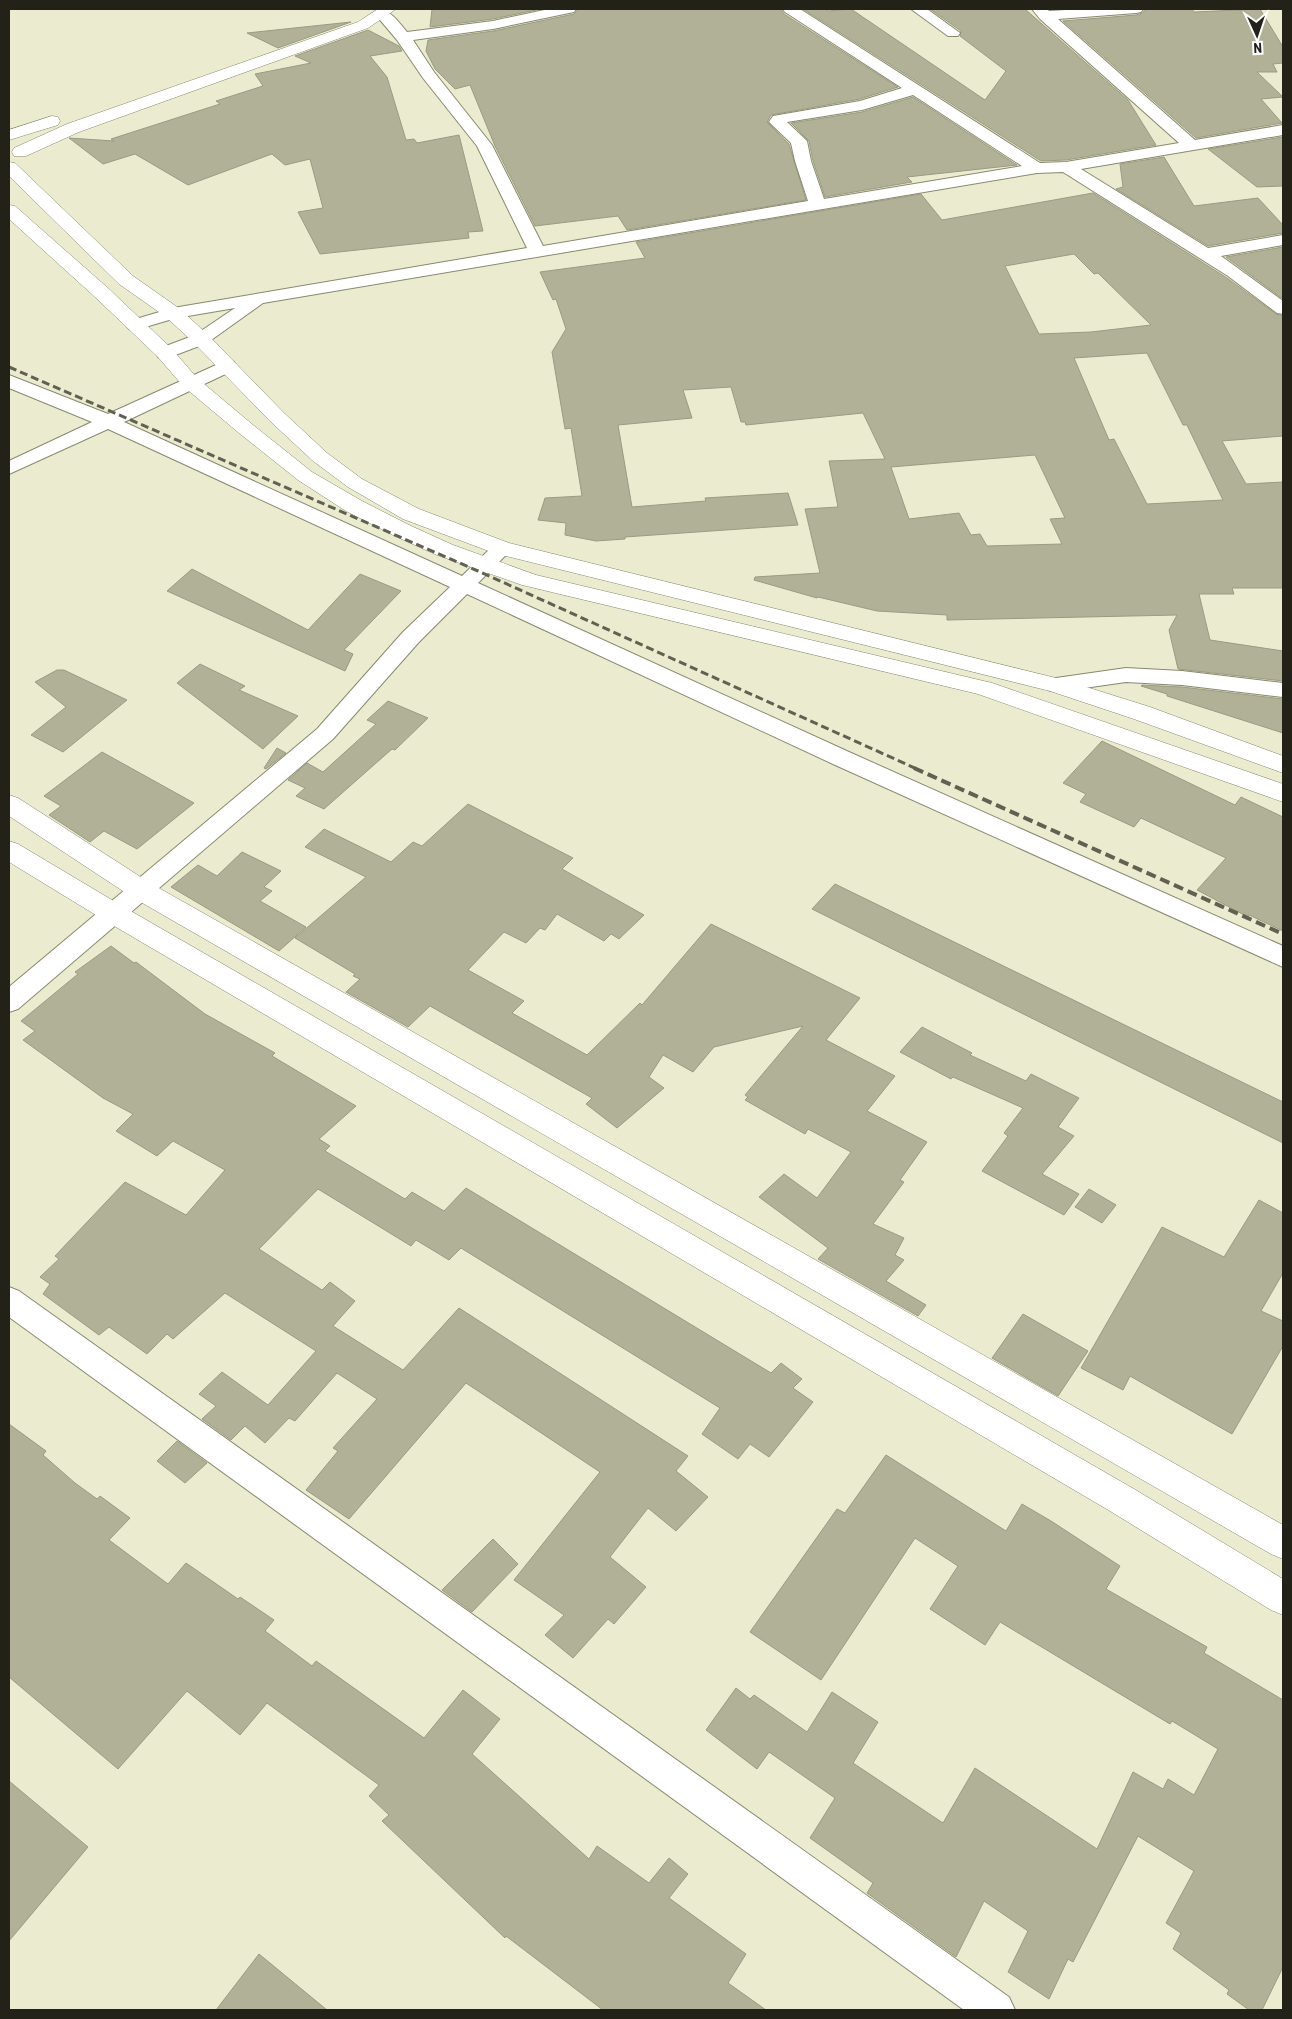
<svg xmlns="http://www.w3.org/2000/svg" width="1292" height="2019" font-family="'Roboto Condensed',sans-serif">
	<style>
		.building { fill: #b0b197; stroke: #9a9b81; fill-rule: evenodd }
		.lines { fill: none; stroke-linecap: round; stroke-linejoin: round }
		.minor-casing { stroke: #88896f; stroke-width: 2 }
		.tertiary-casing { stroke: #88896f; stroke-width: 1 }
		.minor { fill: #fff; fill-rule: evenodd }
		.tertiary { fill: #fff; fill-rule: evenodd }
		.rail-far1 { stroke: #616152; stroke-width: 3; stroke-dasharray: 8 4; stroke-linecap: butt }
		.rail { stroke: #616152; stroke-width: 4; stroke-dasharray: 10 5; stroke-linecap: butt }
	</style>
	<rect width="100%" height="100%" fill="#ebebd0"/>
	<path class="building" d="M432,9h109l-48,10 -63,8z
		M578,9h203l3,5 114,73 -38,12 -89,16 -4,7 22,22 17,56 -179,30 -9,-14 -83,10 -40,-80 -25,-61 -15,4 -20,-20 -9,-18 2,-11 65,-9 81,-17z
		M803,9h21l4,2 23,-2 134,91 21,-29 -46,-35 1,-5 -31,-22h95l103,91 28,45 -90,15 -25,1z
		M1145,9h47l2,3 66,-3 23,38v16l-10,1 4,8h-20l26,25 -22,2 21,24 -86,15 -133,-117 73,-6 7,-2z
		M351,22l-73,26 -31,-15z
		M368,30l31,16 3,5 -32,5 17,21 19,63 8,-1 3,4 42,-8 24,96 -15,1 1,6 -149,16 -22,-42 25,-4 -13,-49 -25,6 -13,-11 -3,1 -81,30 -53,-31 -32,10 -34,-26 45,3 -3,-2 109,-35 -4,-3 47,-15 -8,-12 56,-11 -16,-7z
		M913,97l104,68 -110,12 5,5 -87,15 -12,-36 -4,-20 -18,-18 71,-11z
		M1283,137v49l-26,1 -49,-38z
		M1164,157l30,49 64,-8 25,27v8l-75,13 -92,-57 7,-2 -3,-23z
		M1093,193l134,85 49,36 7,2v120l-61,5 24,43 37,-2v106h-51l2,6h-35l11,46 73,11v30l-105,-12 -9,-39 8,-15 -230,5v-5l-70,-4 -59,-14 -1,1 -63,-18 1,-3 65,-4 -15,-64 33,-2 -9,-46 56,-2 -22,-46 -117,12 -1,-3h-4l-10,-35 -48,3 9,28 -74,7 14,82 74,-6 -1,-3 83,-5 10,32 -173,12v2l-29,2 -31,-6 1,-12 -28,-3 7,-22 37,-2 -11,-68 -6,1 -13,-77 14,-23 -10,-30 -3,1 -13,-28 105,-14 -9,-16 285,-48 21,26zM1074,254l20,20 4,-1 53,52 -60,7 -52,2 -34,-68zM1147,353l36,72h4l36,75 -76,4 -33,-65 -5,1 -35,-82zM1035,455l30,63 -15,1 12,25 -75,2 -7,-12 -9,1 -12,-22 -50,6 -18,-52z
		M1283,247v52l-57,-42z
		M192,569l116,61 52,-56 41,17 -57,59 9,4 -8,17 -178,-80z
		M200,664l45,22 -6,4 59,26 -35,33 -86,-66z
		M57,670h7l63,30 -64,52 -32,-17 35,-28 -31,-25z
		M1142,685l40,2 101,12v34l-116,-37v-2l-26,-8z
		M388,701l40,17 -33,32 -3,-1 -68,60 -28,-13 9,-8 -17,-8 19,-17 16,9 53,-48 -9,-4z
		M1102,741l133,64 6,-8 42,20v114l-34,-16 -1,2 -51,-27 29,-32 -85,-40 -7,9 -54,-25 6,-8 -23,-11z
		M277,748l9,5 -20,16 -2,-1z
		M102,752l92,51 -57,46 -33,-18 -14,11 -41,-27 12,-9 -17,-10z
		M468,804l105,54 -11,11 82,46 -25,24 -8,-5 -7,7 -47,-27 -12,16 -5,-2 -14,15 -22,-11 -36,38 56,31 -12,12 75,42 53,-52 2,2 69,-81 149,74 -34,42 69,36 -28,35 60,31 -27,38 4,2 -31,42 31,14 -9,17 9,5 -18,21 40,24 -8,11 -100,-57 10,-11 -69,-51 25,-23 33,24 34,-46 -43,-23 -3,5 -60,-34 3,-3 -3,-2 58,-69 -89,21 -21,25 -30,-17 -14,22 15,11 -47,40 -31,-24 6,-6 -162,-92 -22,21 -62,-35 14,-13 -7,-3 2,-2 -60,-36 71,-61 -61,-30 19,-18 67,33 22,-20 9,4z
		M242,852l39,19 -17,16 8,4 -12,10 46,26 -27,24 -108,-64 27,-22 19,11z
		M835,884l448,218v41l-471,-234z
		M111,946l23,17 2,-1 69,52 70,39 -3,3 84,50 -37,33 11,7 -5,5 80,48 7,-7 32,19 22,-23 305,185 10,-10 21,16 -9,9 20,14 -44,55 -19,-13 -12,15 -36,-25 18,-26 -259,-160 -12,12 -33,-20 -5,6 -93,-57 -59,60 63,41 8,-8 25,19 -22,25 70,44 56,-62 229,148 -12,15 32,26 -32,34 -28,-23 -38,49 36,30 -32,37 -6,-5 -35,39 -28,-23 19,-20 -50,-35 86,-108 -134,-89 -117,136 -43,-29 32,-39 -5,-3 44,-49 -40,-26 -42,48 -6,-3 -24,25 -20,-17 -14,14 -29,-21 14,-13 -17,-12 23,-22 46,33 48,-54 -91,-58 -52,46 -6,-5 -20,20 -38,-27 -10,8 -56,-41 7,-10 -10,-7 19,-18 -4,-3 70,-74 61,33 39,-45 -52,-29 -16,15 -41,-25 17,-17 -30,-16 -80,-58 12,-9 -14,-10 57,-47 -3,-2z
		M922,1027l50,26 -2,2 56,26 5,-7 48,24 -21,29 16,9 -32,38 37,20 -15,21 -82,-44 26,-35 -4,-3 19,-25 -70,-31 -2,2 -51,-27z
		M1089,1189l27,16 -14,18 -27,-16z
		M1259,1200l24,13v60l-22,38 22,10v25l-51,88 -102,-58 -7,14 -42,-22 81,-141 62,30z
		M1023,1314l65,37 -30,45 -66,-38z
		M9,1424l37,27 -3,4 32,28 22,16 3,-3 30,22 -21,22 59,44 18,-21 52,36 2,-2 34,23 -9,11 47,35 4,-5 108,77 39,-48 37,29 -28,35 117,105 8,-13 52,37 20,-25 19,16 -19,24 77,56 -18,29 38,27h-163l-97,-74 -1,2 -123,-117 7,-6 -20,-19 10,-11 -112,-82 -27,32 -53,-44 -69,78 -109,-92z
		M177,1441l30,22 -22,20 -28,-22z
		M886,1455l120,76 16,-27 29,17 69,45 -14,23 101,58 -3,6 79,47v267l-21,43h-13l-22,-16 2,-4 -56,-41 8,-16 -15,-10 28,-52 -56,-35 -65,126 -5,-3 -19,40 -41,-27 20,-41 -44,-30 -28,56 -89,-64 6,-10 -63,-45 25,-40 -66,-46 -12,17 -51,-39 30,-42 14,11 4,-4 53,37 25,-40 46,30 -25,41 90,60 32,-55 122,81 36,-77 30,17 5,-10 26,16 24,-46 -46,-28 -2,3 -170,-102 -15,23 -55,-36 28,-43 -43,-28 -94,142 -71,-48 87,-123 8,4z
		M493,1539l25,25 -46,48 -30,-22z
		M9,1781l79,66 -79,94z
		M259,1954l68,56h-111z"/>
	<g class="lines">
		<g class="minor-casing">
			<path id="minor" d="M549,9h27l-2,3 -5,1 -76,16 -80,11 21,32 58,73 51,101 265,-45 -13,-40 -4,-18 -22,-21 4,-6 87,-15 42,-13 -117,-76 -2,-3h17l240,154 26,-1 113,-19 -139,-124 -8,-10h15l2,2 34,-2h60l-2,3 -5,1 -78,6 137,121 88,-15v10l-202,34 127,79 75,-13v10l-62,11 62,45v13l-6,-1 -49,-37 -165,-104 -26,1 -774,130 -56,40 -42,16 -7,-2 -2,-4 2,-4 37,-14 40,-27 -59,10 -41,12 -6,-1 -3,-4 3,-4 44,-13 354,-60 -50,-102 -54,-68 -26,-38 -22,-26 2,-3c13,-3 22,12 30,21l86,-11zM913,95l109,71 -198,33 -13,-38 -4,-20 -20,-19 75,-12z
				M911,9h16l33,24 -2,3h-10z
				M227,360l7,2 2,4 -2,4 -110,52 338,154 33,-32 7,-2 7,2 3,4 -3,4 -31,31 371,169 434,194v21l-450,-203 -366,-170 -48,48 -86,97 -315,270 -9,3v-25l308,-258 86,-97 47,-45 -342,-158 -99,45v-13l83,-39 -83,-34v-13l99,39z
				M1126,668l56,3 101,12v14l-101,-12 -56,-3 -70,10 -8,-2 -3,-5 3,-5 8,-2z
				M9,1287l10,4 990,706 6,13h-51l-955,-693z"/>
		</g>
		<g class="tertiary-casing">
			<path id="tertiary" d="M378,9h18l-28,19 -289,104 -53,24h-12l-2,-4 2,-4 53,-24 291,-102z
				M52,116l6,1 2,4 -2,4 -49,15v-10z
				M9,162l6,1 118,113 47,33 28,26 76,78 43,40 35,26 57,30 90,34 555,137 86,27 133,49v17l-149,-54 -84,-28 -556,-138 -91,-34 -55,-32 -35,-26 -43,-40 -76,-78 -28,-26 -47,-33 -110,-108z
				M9,205l6,1 94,83 63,60 25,29 56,47 59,47 50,29 49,25 42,19 83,30 456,108 291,101v18l-305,-108 -456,-109 -85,-30 -42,-19 -49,-25 -48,-31 -59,-47 -56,-47 -25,-29 -63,-60 -86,-78z
				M9,795l9,3 132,85 1133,642v34l-12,-5 -1139,-657 -123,-81z
				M9,841l9,3 104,62 1012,583 149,90v36l-12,-5 -161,-99 -1006,-591 -95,-58z"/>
		</g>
		<use href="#minor" class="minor"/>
		<use href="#tertiary" class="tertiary"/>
		<path class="rail-far1" d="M9,367l469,204 439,198"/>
		<path class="rail" d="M914,768l369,166"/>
	</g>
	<rect width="1292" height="2019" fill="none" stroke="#222218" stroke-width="20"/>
	<g transform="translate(1257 35) rotate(177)" stroke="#ffffff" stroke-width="4" paint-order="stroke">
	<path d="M0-4L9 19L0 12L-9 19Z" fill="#222218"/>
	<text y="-8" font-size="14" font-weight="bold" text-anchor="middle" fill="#222218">N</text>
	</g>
</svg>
